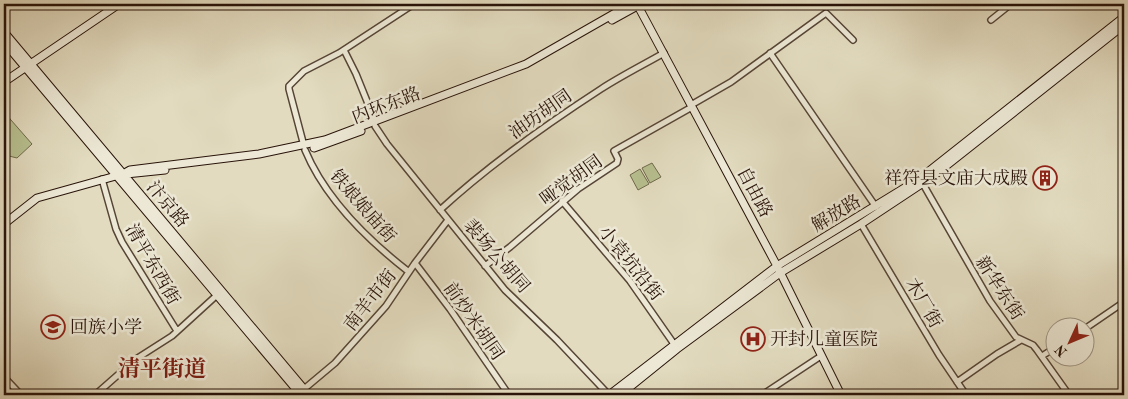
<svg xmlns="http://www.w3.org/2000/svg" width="1128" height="399" font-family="'Old Standard TT','Noto Serif SC',serif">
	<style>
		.green { fill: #b7bf8f; stroke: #70694c }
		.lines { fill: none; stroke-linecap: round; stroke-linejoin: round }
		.street-casing { stroke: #564536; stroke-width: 8 }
		.secondary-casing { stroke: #281309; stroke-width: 9 }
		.street { stroke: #ece8d5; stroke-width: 5 }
		.secondary { stroke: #ece8d5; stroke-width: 7 }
		.labels { text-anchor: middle; stroke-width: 5; stroke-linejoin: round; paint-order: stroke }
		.street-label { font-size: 18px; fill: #281309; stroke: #ece8d5 }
		.poi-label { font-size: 18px; fill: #281309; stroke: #ece8d5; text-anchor: start }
		.district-label { font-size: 22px; font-weight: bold; fill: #7a1f14; stroke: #ece8d5 }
	</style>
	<rect width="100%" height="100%" fill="#e2dbbf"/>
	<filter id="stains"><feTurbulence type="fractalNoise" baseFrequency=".004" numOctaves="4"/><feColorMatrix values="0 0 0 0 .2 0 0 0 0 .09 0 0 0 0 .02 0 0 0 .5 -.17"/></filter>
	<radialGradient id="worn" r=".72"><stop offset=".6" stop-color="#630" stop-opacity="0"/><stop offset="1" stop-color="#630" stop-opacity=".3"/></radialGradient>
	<path class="green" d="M4,112l28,32 -15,14 -8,-2 -5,4z
		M652,163l9,14 -11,6 -8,-15z
		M640,169l9,15 -11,6 -8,-15z"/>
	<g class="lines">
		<g class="street-casing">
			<path id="street" d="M991,20l20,-16
				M344,50l12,24 19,47
				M770,53l106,154
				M691,105l40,-23 95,-69 27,27
				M375,126l12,18 118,146 52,50 52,55
				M304,146l-15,-57v-3l15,-15 35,-18 75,-49
				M305,150c20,48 64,91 104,122
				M102,179l14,50 6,13 55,89
				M923,184l67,117 26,36 17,8 4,5 32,45
				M562,201l68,80 44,63
				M440,210c50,-46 104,-84 161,-121 20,-13 42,-24 63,-36
				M861,224l78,131 27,40
				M415,263l35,46 59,86
				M485,266l25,-19 68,-58 39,-26 1,-4 -4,-8 78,-44
				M1086,328l38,-26
				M1042,356l14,-9
				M4,377l17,18
				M957,382l40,-28 24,-14
				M304,389l31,-26 51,-57 29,-43 33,-43
				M95,395l41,-36 36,-23 45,-41
				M762,395l59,-39"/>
		</g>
		<g class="secondary-casing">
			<path id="secondary" d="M637,4l140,262 64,129
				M612,20l29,-16
				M4,32l305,363
				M4,42l297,353
				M4,82l115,-78
				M314,148l47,-17
				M126,174l39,-4
				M4,224l33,-26 86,-24 7,-4 129,-16 66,-14 201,-76 105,-60
				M609,395l168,-129 142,-87 205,-162
				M620,395l57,-46 103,-76 81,-49 71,-47 192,-152"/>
		</g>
		<use href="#street" class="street"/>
		<use href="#secondary" class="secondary"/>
	</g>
	<defs>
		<g id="building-ring" transform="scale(1.25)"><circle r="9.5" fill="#ece8d5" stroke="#8f2418" stroke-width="1.5"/><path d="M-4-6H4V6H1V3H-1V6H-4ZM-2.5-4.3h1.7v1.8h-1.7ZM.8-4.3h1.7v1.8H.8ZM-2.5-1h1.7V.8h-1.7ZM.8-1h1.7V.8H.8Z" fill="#8f2418"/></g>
		<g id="school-ring" transform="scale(1.25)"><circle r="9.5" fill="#ece8d5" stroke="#8f2418" stroke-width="1.5"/><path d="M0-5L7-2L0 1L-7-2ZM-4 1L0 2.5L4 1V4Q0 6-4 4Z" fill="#8f2418"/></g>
		<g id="hospital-ring" transform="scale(1.25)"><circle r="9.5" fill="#ece8d5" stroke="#8f2418" stroke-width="1.5"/><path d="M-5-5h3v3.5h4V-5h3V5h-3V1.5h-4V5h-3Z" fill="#8f2418"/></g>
	</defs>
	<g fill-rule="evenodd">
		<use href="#building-ring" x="1045" y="178"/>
		<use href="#school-ring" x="53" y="327"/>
		<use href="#hospital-ring" x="753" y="339"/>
	</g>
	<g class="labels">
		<g class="street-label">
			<text transform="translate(386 105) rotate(-21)" y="6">内环东路</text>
			<text transform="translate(540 114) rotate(-35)" y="6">油坊胡同</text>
			<text transform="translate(571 180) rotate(-36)" y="6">哑觉胡同</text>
			<text transform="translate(755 192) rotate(62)" y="6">自由路</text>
			<text transform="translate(168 204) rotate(50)" y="6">汴京路</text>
			<text transform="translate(363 206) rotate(49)" y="6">铁娘娘庙街</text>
			<text transform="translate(836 213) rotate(-31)" y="6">解放路</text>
			<text transform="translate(497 256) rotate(49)" y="6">裴场公胡同</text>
			<text transform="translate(631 263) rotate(51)" y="6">小袁坑沿街</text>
			<text transform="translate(153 264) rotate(60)" y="6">清平东西街</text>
			<text transform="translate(1000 288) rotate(57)" y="6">新华东街</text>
			<text transform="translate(370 300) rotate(-52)" y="6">南羊市街</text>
			<text transform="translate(924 303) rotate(60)" y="6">木厂街</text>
			<text transform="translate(474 321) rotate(55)" y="6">前炒米胡同</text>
		</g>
		<g class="poi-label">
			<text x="1028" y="184" text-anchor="end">祥符县文庙大成殿</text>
			<text x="70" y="333">回族小学</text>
			<text x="770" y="345">开封儿童医院</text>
		</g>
		<g class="district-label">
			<text x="162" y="376">清平街道</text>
		</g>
	</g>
	<rect width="1128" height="399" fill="none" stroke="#e2dbbf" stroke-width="20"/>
	<rect x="5" y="5" width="1118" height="389" fill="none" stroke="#281309" stroke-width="2.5"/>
	<rect x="10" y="10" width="1108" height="379" fill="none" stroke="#281309"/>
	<g transform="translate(1070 342) rotate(226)"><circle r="24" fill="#ece8d5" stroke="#9e9383"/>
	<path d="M0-4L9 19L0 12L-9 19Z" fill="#8f2418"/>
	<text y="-8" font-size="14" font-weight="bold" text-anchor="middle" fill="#281309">N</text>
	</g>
	<rect width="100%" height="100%" filter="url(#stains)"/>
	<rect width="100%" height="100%" fill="url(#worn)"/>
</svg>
